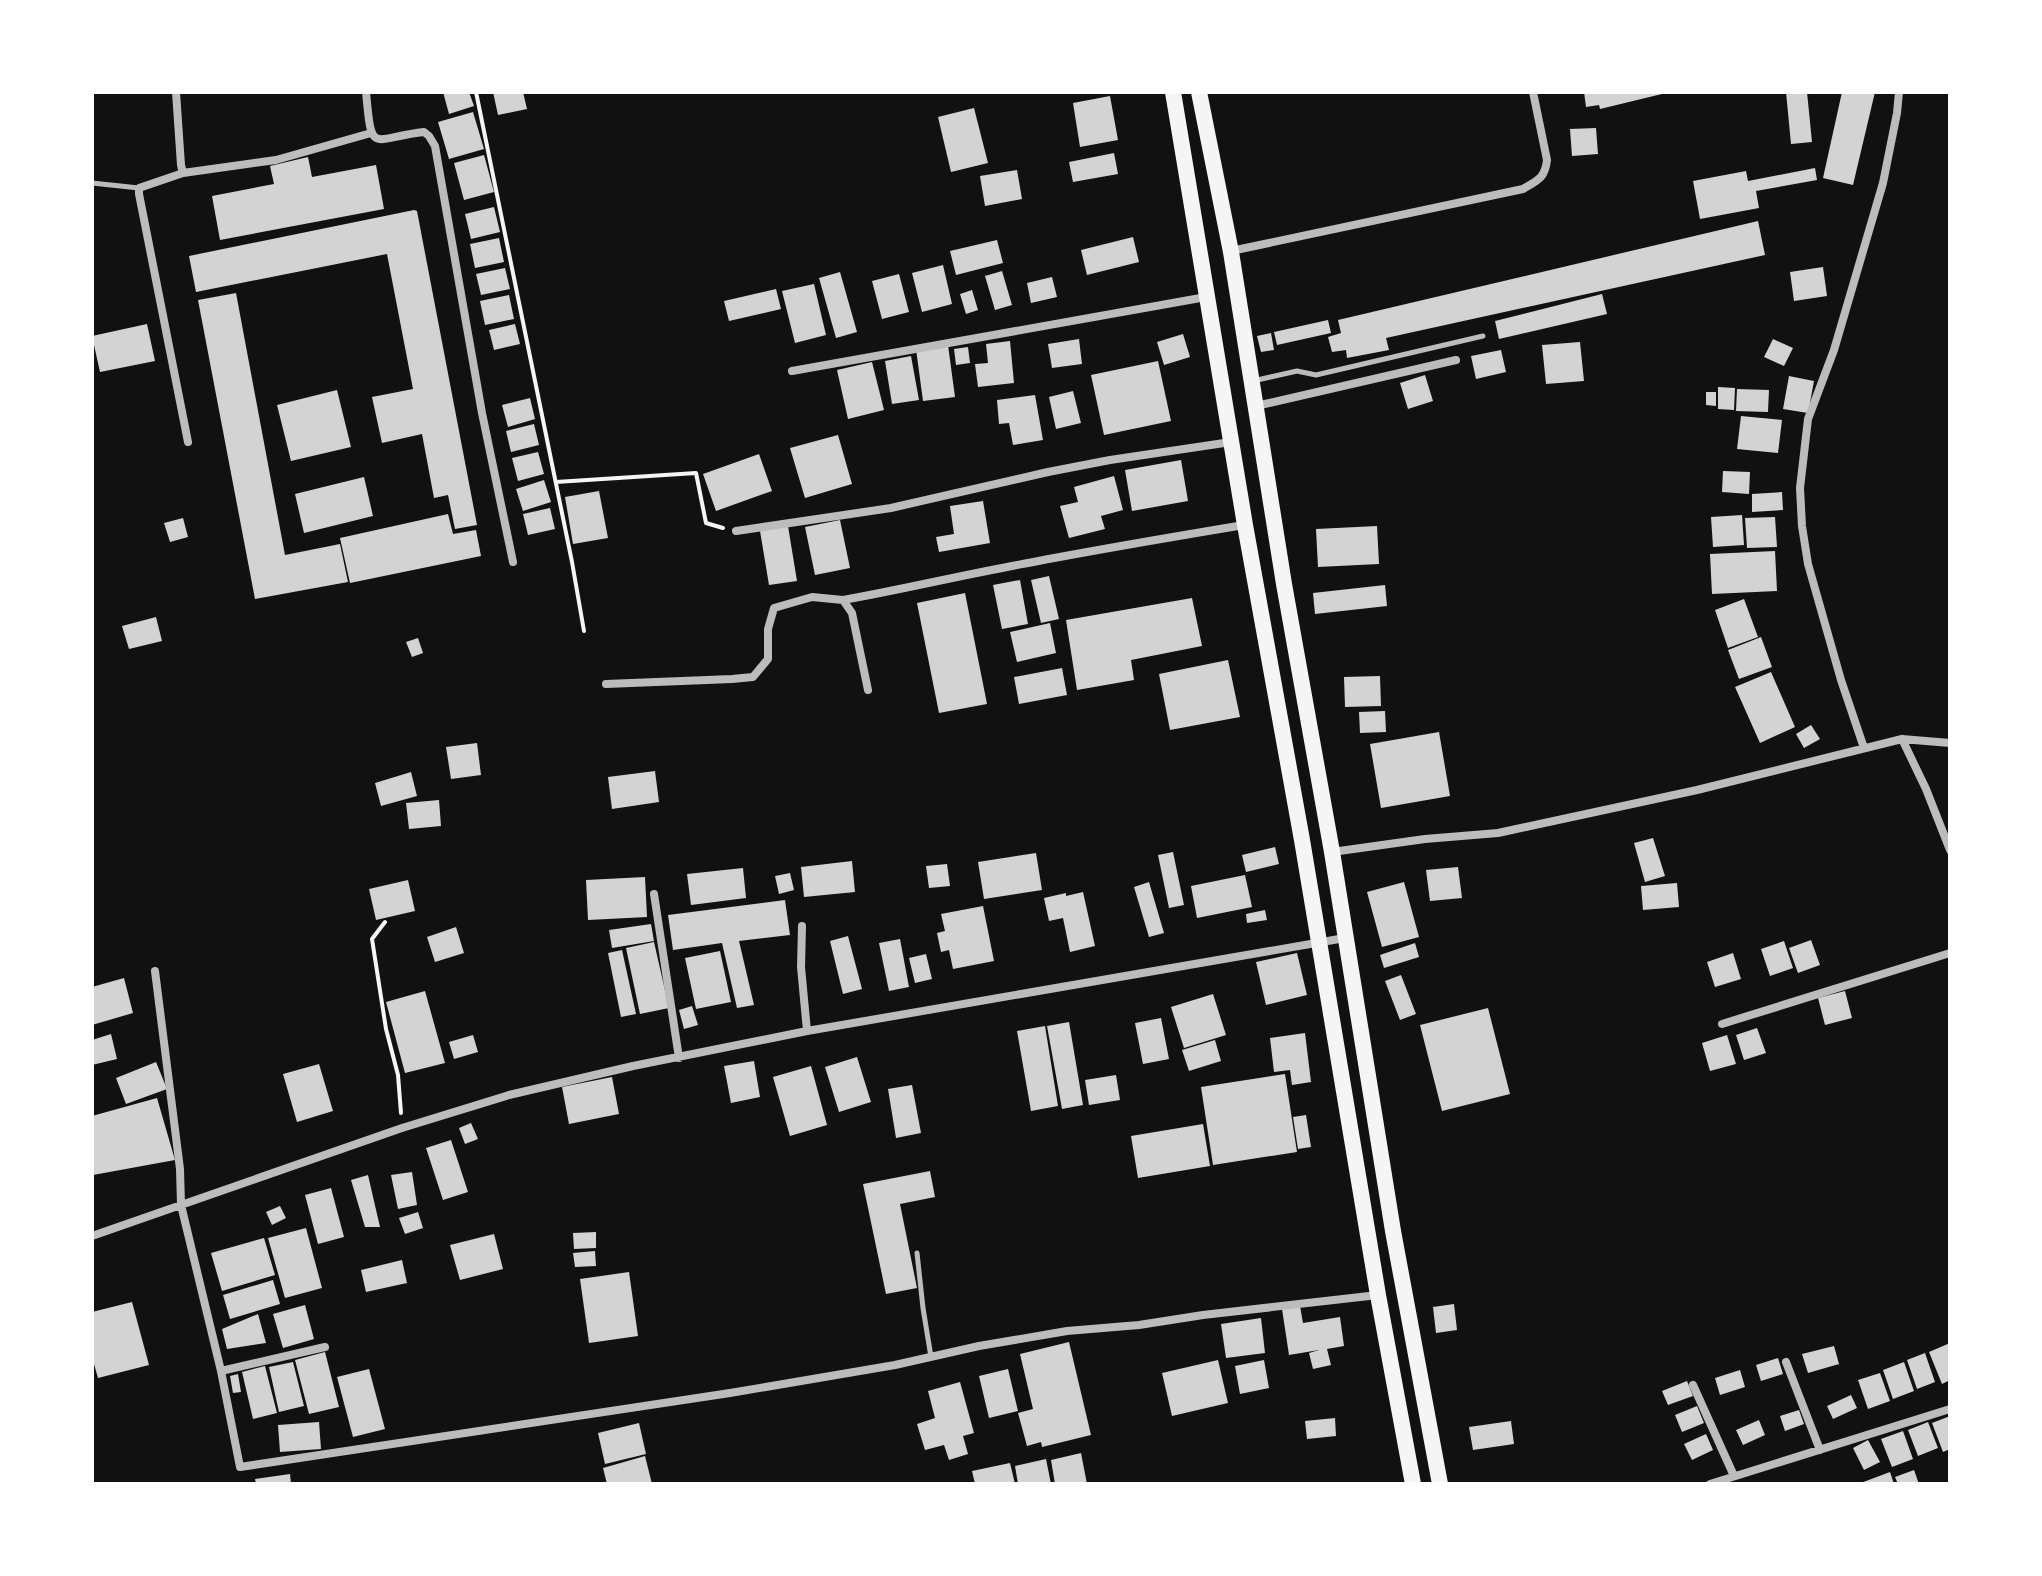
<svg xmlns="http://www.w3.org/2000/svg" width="2042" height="1576" font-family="Manrope,sans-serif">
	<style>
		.building { fill: #d3d3d3 }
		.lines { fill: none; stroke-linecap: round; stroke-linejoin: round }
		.path { stroke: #f5f5f5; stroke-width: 4 }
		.service { stroke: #bcbcbc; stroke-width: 5 }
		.minor { stroke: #bcbcbc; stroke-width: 8 }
		.trunk { stroke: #f5f5f5; stroke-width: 16 }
	</style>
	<rect width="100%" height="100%" fill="#111"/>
	<path class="building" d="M443,92h26l5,14 -25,8z
		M493,92h30l4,17 -29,6z
		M1584,92h82v1l-66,16 -1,-4 -13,2z
		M1786,92h21l5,50 -21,2z
		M1842,92h33l-22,93 -30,-7z
		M1110,96l8,44 -38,7 -7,-44z
		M974,108l14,55 -37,9 -13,-55z
		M473,112l11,37 -35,10 -11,-37z
		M1596,128l2,26 -26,2 -2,-27z
		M1114,153l4,21 -45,8 -4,-20z
		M484,155l10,37 -30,8 -10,-37z
		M308,157l4,20 64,-12 8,44 -164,31 -8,-44 62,-12 -4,-18z
		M1815,168l2,12 -61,11 3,17 -59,11 -7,-38 53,-10 2,10z
		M1017,170l5,29 -37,7 -5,-30z
		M494,207l6,25 -29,7 -6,-25z
		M414,210l3,1 60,314 -22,4 -7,-34 -14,3 -12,-64 -40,9 -10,-46 41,-8 -26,-135 -191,38 -7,-36z
		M1758,221l7,34 -379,83 3,12 -42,8 -1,-8 -14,2 -4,-15 13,-4 -3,-13z
		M1133,237l6,25 -52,13 -6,-25z
		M499,238l5,24 -29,6 -5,-24z
		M997,240l6,23 -47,12 -6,-24z
		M943,265l9,39 -30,8 -10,-39z
		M1823,267l4,29 -33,5 -4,-29z
		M505,268l5,21 -29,6 -5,-21z
		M1002,271l10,34 -17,5 -10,-34z
		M840,272l17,60 -21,6 -17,-60z
		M899,274l10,38 -27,7 -10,-38z
		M1052,277l5,20 -26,6 -4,-20z
		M814,284l12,51 -31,8 -13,-52z
		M776,289l5,20 -52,12 -5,-20z
		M972,290l6,20 -12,4 -6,-20z
		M236,293l49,262 55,-11 8,38 -93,17 -57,-299z
		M1602,294l5,20 -108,25 -4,-18z
		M509,295l5,24 -29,6 -5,-24z
		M1328,320l3,13 -54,12 -3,-13z
		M147,324l8,37 -55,11 -8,-36z
		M515,324l5,20 -26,6 -5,-20z
		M1271,333l3,17 -13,2 -4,-16z
		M1183,334l7,23 -26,8 -7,-23z
		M1079,339l3,25 -30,4 -4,-24z
		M1773,339l20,9 -9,18 -20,-9z
		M1010,341l4,42 -36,4 -3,-23 13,-1 -2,-19z
		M1580,342l4,39 -38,3 -4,-39z
		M948,345l7,52 -32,4 -7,-52z
		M968,347l2,16 -14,2 -2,-16z
		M1501,350l5,22 -30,7 -5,-23z
		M911,356l8,44 -27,4 -7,-43z
		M1158,361l13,60 -67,14 -13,-60z
		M872,362l12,48 -36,9 -11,-49z
		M1425,375l8,26 -25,8 -8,-26z
		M1789,376l25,5 -6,32 -25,-4z
		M1718,387l17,1 -1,22 -16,-1z
		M1737,389l32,1 -1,22 -32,-1z
		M337,390l14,57 -60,14 -14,-56z
		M1073,391l8,32 -25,6 -7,-32z
		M1706,392h10v14l-10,-1z
		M1035,395l8,45 -30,5 -4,-22 -10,1 -2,-24z
		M530,398l5,21 -27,8 -6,-22z
		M1741,416l41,4 -4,33 -41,-4z
		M534,424l5,21 -28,7 -5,-21z
		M838,435l14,49 -47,14 -15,-50z
		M538,452l6,22 -26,7 -6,-23z
		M759,454l13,37 -56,20 -13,-37z
		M1181,460l7,41 -56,10 -7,-41z
		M1723,471l27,1 -1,22 -27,-2z
		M1114,476l9,34 -22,6 4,13 -36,9 -9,-32 18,-4 -4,-15z
		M364,477l9,39 -69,17 -9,-39z
		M544,480l7,22 -28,9 -7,-22z
		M599,491l9,47 -35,6 -8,-47z
		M1782,492l1,18 -31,2v-18z
		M983,501l7,42 -51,9 -3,-15 18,-3 -4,-28z
		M550,508l5,21 -27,6 -5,-21z
		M448,514l5,20 23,-4 5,26 -131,27 -10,-45z
		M1742,515l2,30 -31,2 -2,-30z
		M1775,517l2,30 -30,1 -2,-30z
		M183,518l5,19 -18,5 -6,-19z
		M840,520l10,48 -35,7 -10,-48z
		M788,526l9,55 -28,4 -9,-54z
		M1377,526l2,38 -61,3 -2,-38z
		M1775,551l2,40 -65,3 -2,-40z
		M1049,576l10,43 -18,4 -10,-43z
		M1020,580l8,44 -26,5 -9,-44z
		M1385,585l2,21 -72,8 -2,-21z
		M965,593l22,111 -48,9 -22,-110z
		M1192,598l10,48 -71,14 3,20 -57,10 -11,-70z
		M1744,599l14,38 -30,11 -13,-38z
		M156,617l6,24 -33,8 -7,-23z
		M1050,623l6,30 -39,9 -7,-30z
		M1761,637l11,30 -33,12 -11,-29z
		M418,638l5,15 -11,4 -6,-15z
		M1228,660l12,57 -70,13 -11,-56z
		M1062,668l5,27 -48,9 -5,-27z
		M1771,672l24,55 -35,16 -25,-56z
		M1380,676l1,30 -36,1 -1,-30z
		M1385,711l1,21 -26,1 -1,-21z
		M1811,725l9,14 -16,9 -8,-14z
		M1439,732l11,64 -69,12 -11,-64z
		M477,743l4,32 -30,4 -5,-32z
		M655,771l4,31 -47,7 -4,-32z
		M411,772l6,24 -36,10 -6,-23z
		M439,800l2,26 -32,3 -3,-26z
		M1653,838l12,38 -20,6 -11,-39z
		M1275,847l4,17 -33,8 -4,-17z
		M1173,852l11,53 -15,3 -11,-53z
		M1036,853l6,37 -58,9 -6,-37z
		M852,861l3,31 -51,5 -3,-30z
		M947,864l3,22 -21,2 -3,-22z
		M1458,867l4,31 -32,3 -4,-31z
		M743,868l3,30 -55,7 -4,-31z
		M790,873l4,17 -15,4 -4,-18z
		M1245,875l7,32 -55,11 -6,-32z
		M645,877l2,40 -59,3 -2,-40z
		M408,880l7,31 -39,9 -7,-31z
		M1149,882l15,51 -15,4 -15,-50z
		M1404,882l15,55 -37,10 -15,-55z
		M1677,883l2,24 -36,3 -2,-24z
		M1083,892l12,54 -25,6 -7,-34 -14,3 -5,-23 22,-5v3z
		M785,900l5,35 -51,6 15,64 -17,3 -15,-65 -49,7 -5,-35z
		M983,906l11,55 -41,8 -4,-19 -8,2 -4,-19 8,-2 -4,-17z
		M1265,910l2,10 -20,3 -1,-9z
		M651,924l3,17 -42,7 -3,-18z
		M456,927l8,26 -29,9 -8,-25z
		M848,936l14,53 -19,5 -13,-53z
		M900,939l9,48 -20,4 -10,-48z
		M1811,940l9,25 -22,8 -9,-25z
		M1784,941l9,27 -23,8 -9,-27z
		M654,942l15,66 -29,6 -14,-66z
		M1415,943l4,14 -35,11 -4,-13z
		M622,950l14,64 -15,3 -13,-64z
		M720,951l11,51 -35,7 -11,-51z
		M1297,953l10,42 -41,10 -10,-43z
		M1733,953l8,26 -26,8 -8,-25z
		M926,954l6,25 -17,4 -6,-25z
		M1401,975l15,39 -16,6 -15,-39z
		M124,978l9,35 -41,12v-38z
		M425,991l20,72 -40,10 -19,-71z
		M1845,991l7,27 -27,7 -7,-27z
		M1213,994l13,41 -42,13 -13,-41z
		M692,1006l6,19 -14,4 -5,-19z
		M1488,1008l22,86 -68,17 -22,-86z
		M1161,1018l8,41 -26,5 -8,-41z
		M1069,1022l14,83 -21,4 -15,-83z
		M1045,1026l13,80 -27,5 -14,-80z
		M1757,1028l9,25 -22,7 -8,-25z
		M1305,1033l6,49 -19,3 -2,-15 -16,2 -4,-34z
		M111,1034l6,25 -25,6v-25z
		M473,1035l5,17 -24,7 -5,-17z
		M1727,1035l9,29 -26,7 -8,-28z
		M1215,1040l6,21 -32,10 -7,-21z
		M857,1057l14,45 -32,10 -14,-45z
		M754,1061l6,36 -29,6 -7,-37z
		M156,1062l11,27 -41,15 -10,-26z
		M319,1064l14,47 -36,11 -14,-48z
		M811,1066l16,59 -37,11 -17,-59z
		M1285,1074l12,78 -84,13 -12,-78z
		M1116,1075l4,25 -31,5 -4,-25z
		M612,1077l7,37 -50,10 -7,-37z
		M912,1085l9,48 -25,5 -8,-49z
		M157,1098l18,62 -82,15 -1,-59z
		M1306,1115l5,32 -13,2 -5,-32z
		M471,1123l7,16 -13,5 -6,-16z
		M1203,1124l7,42 -72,12 -7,-42z
		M451,1140l17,52 -25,8 -17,-52z
		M930,1171l5,26 -35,7 17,84 -31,6 -23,-110z
		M412,1172l5,33 -19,4 -7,-34z
		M368,1175l12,52h-15l-14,-47z
		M331,1188l13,49 -26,7 -13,-49z
		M280,1206l6,12 -14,7 -6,-13z
		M418,1212l5,16 -18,6 -6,-16z
		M306,1228l16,60 -37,10 -17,-60z
		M596,1232v16l-22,1 -1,-16z
		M494,1234l9,35 -43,11 -10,-35z
		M264,1238l11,37 -53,16 -11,-38z
		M595,1251l1,15 -21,1 -2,-14z
		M402,1260l5,23 -41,9 -5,-22z
		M629,1272l9,64 -49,7 -9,-64z
		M273,1280l7,24 -50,15 -7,-24z
		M132,1302l17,63 -51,13 -6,-21v-45z
		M1454,1304l3,26 -21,3 -3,-26z
		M305,1305l9,34 -31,9 -10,-34z
		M1300,1306l3,17 37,-6 4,29 -17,3 4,16 -18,4 -4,-16 10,-3 -30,5 -7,-46z
		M258,1314l8,29 -39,6 -5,-20z
		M1261,1318l4,35 -39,5 -5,-34z
		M1069,1342l22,93 -49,12 -1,-5 -14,4 -9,-33 15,-4 -13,-55z
		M1950,1343v37l-8,4 -13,-32z
		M1834,1346l5,18 -31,9 -6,-19z
		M325,1352l14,55 -30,7 -14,-54z
		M1925,1353l10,29 -18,7 -10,-29z
		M1778,1358l5,16 -22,7 -5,-16z
		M1218,1360l10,43 -56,13 -10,-43z
		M1264,1360l5,28 -29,6 -5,-28z
		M293,1362l11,44 -25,6 -10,-45z
		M1904,1362l10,29 -21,8 -10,-29z
		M265,1366l12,47 -24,6 -11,-47z
		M369,1369l16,60 -32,8 -16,-60z
		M1008,1369l10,42 -29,7 -10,-42z
		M1740,1370l5,17 -25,8 -5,-17z
		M1880,1373l10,28 -22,8 -10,-29z
		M238,1374l3,18 -8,1 -3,-17z
		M1687,1381l6,15 -25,9 -6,-14z
		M960,1382l14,51 -11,3 5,18 -19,6 -5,-15 -19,5 -8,-26 18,-6 -7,-27z
		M1851,1395l6,13 -24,11 -6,-13z
		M1697,1406l7,17 -22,9 -7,-17z
		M1799,1410l5,14 -19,7 -5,-15z
		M1950,1416v33l-7,3 -11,-29z
		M1335,1418l1,18 -29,3 -2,-18z
		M1759,1420l6,15 -22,10 -7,-15z
		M1511,1421l3,23 -41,6 -4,-23z
		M319,1422l2,27 -41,3 -2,-27z
		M1928,1422l10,26 -20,8 -10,-26z
		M639,1423l7,31 -41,10 -7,-31z
		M1903,1431l10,28 -21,8 -11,-28z
		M1706,1434l7,16 -21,10 -8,-16z
		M1868,1440l12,22 -16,8 -11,-22z
		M1081,1453l6,31h-32l-4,-24z
		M645,1456l7,28h-45l-4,-16z
		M1046,1459l5,25h-33l-3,-18z
		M1010,1463l5,21h-40l-3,-13z
		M1914,1470l5,14h-21l-3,-7z
		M1890,1472l4,12h-36z
		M290,1474l1,10h-35l-1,-5z"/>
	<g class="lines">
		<path class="path" d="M476,92l96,470 12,69
			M556,482l140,-9 10,50 17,5
			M385,922l-13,17 14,90 12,46 3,38"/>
		<path class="service" d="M92,183l47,5
			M1253,381l44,-10 19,4 167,-39
			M917,1253l6,55 8,49"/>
		<path class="minor" d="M176,92l5,73 2,8 -44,15v6l49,248
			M366,92c6,65 5,46 58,40l5,4 6,10 47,267 31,149
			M183,173l93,-13 95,-27
			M1231,251l292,-62c15,-9 22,-11 24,-29l-14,-68
			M792,371l414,-74
			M1256,406l200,-46
			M736,531l155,-23 157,-36 62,-12 121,-18
			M606,684l126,-5 21,-2 15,-18v-30l6,-21 38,-11 31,3
			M868,690l-16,-77 -9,-13c62,-11 123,-26 185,-37 72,-14 144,-26 216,-38
			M1902,739l24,50 24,61
			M1864,748l-23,-68 -33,-116 -6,-38 -2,-38 8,-69 26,-69 49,-167 14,-70 2,-21
			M1332,852l93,-13 73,-6 199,-43 205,-51 48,4
			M654,894l25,164
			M802,926l-1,41 6,64
			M155,971l25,198 1,36 40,166 19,96 490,-74 165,-28 84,-19 88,-15 72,-6 64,-10 175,-20
			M1722,1024l228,-71
			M92,1236l310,-108 107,-33 124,-29 174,-35 538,-93
			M1786,1362l34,88
			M221,1371l104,-24
			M1693,1385l41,91
			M1710,1484l240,-75"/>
		<path class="trunk" d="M1173,92l72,433 57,315 76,455 35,189
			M1199,92l32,160 53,332 48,268 61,379 47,253"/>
	</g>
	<rect width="2042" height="1576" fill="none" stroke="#ffffff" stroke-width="188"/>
</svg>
